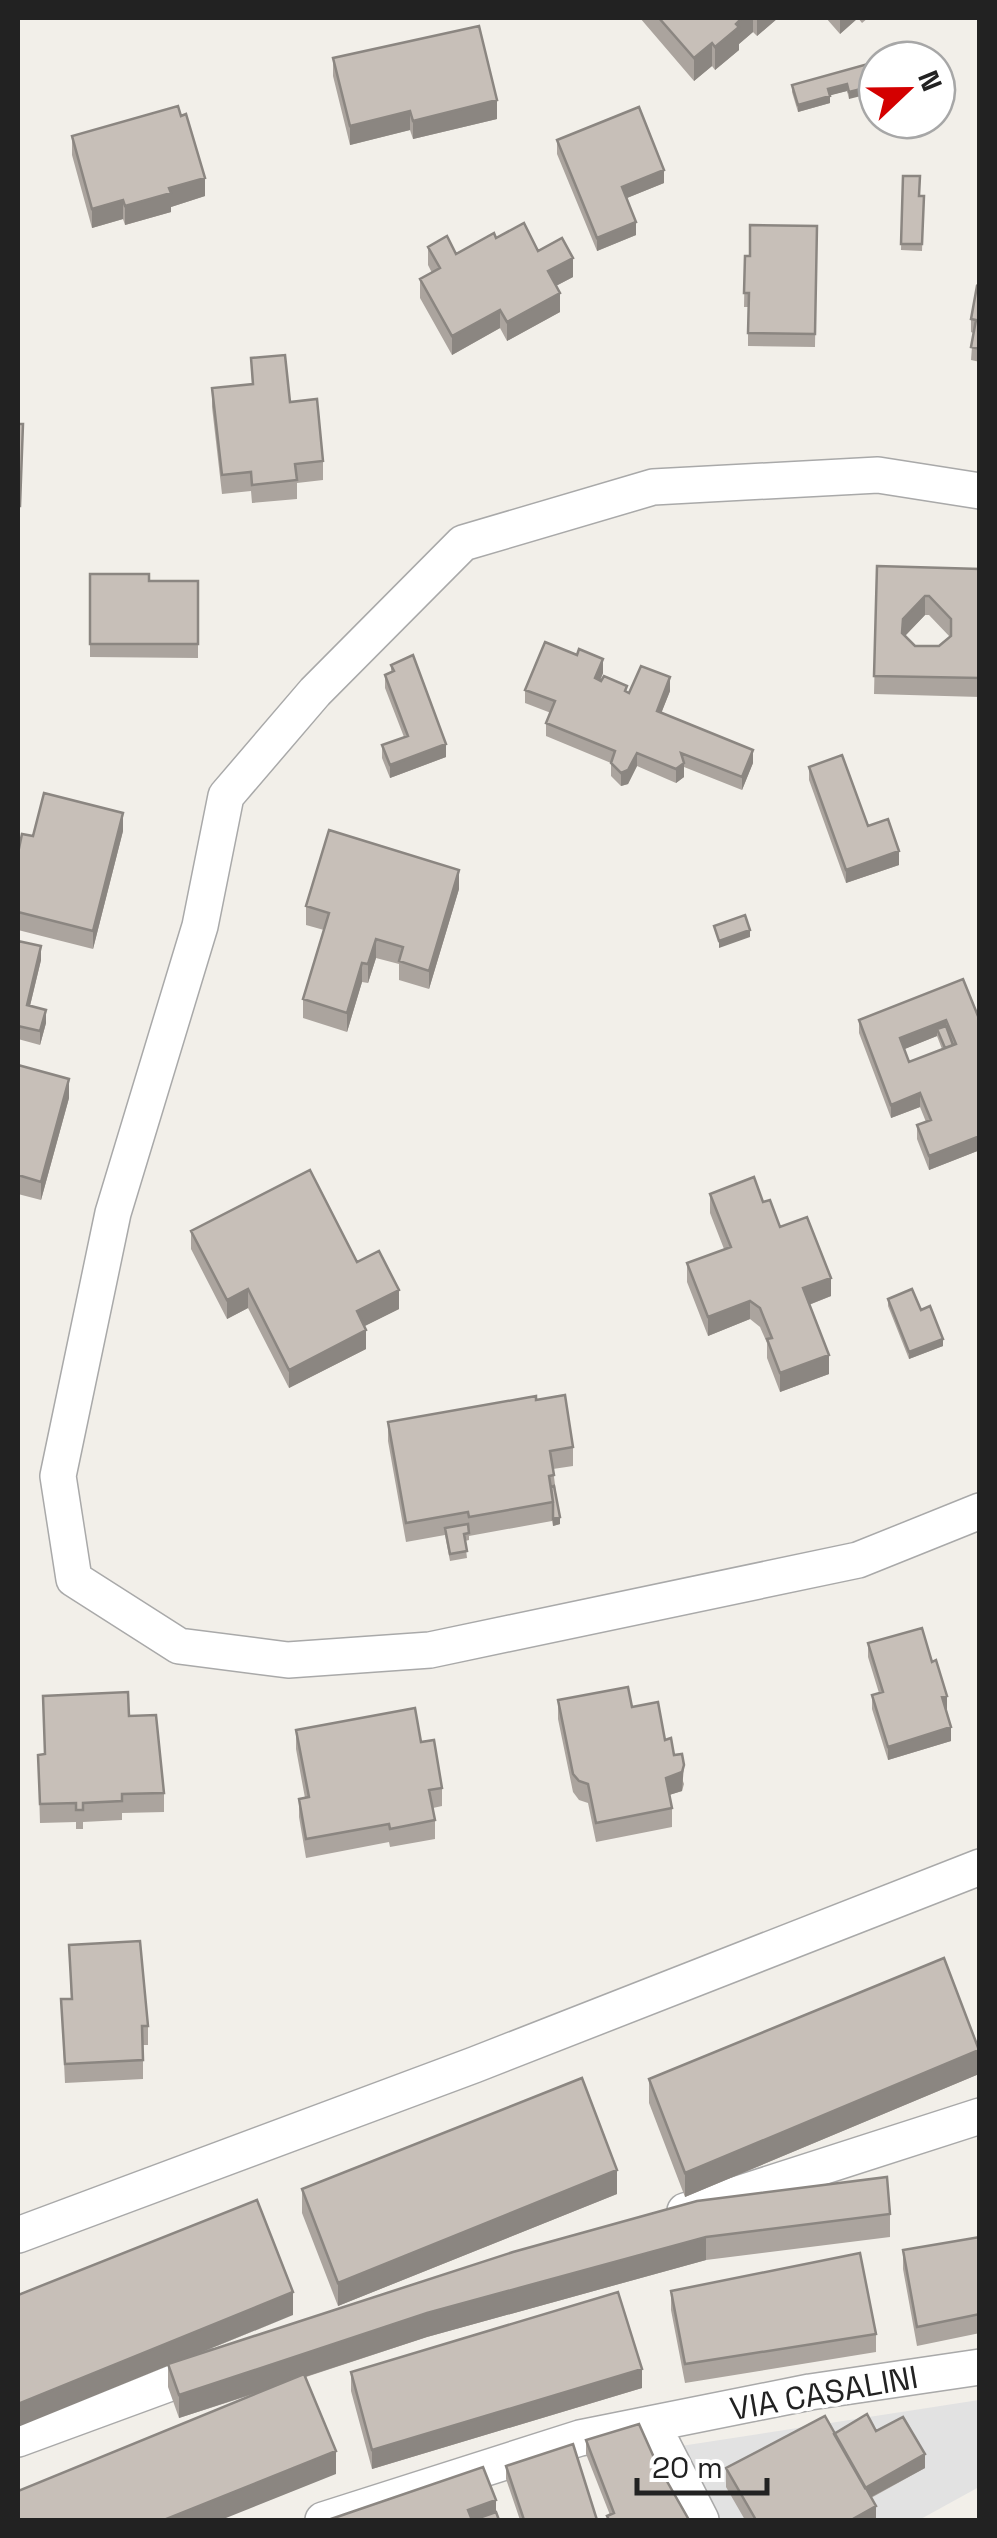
<svg xmlns="http://www.w3.org/2000/svg" width="997" height="2538" font-family="'Space Grotesk',sans-serif">
	<style>
		.parking { fill: #e2e2e2 }
		.lines { fill: none; stroke-linecap: round; stroke-linejoin: round }
		.street-casing { stroke: #a9a9a9; stroke-width: 38 }
		.street { stroke: #fff; stroke-width: 35 }
		.wall { fill: #aba49e; fill-rule: evenodd }
		.shaded-wall { fill: #8b8681 }
		.building { fill: #c7bfb8; stroke: #8b8681; stroke-width: 2.5; fill-rule: evenodd }
		.labels { text-anchor: middle; stroke-width: 8; stroke-linejoin: round; paint-order: stroke }
		.street-label { font-size: 32px; fill: #222; stroke: #fff }
	</style>
	<rect width="100%" height="100%" fill="#f2efe9"/>
	<path class="parking" d="M979,2400v87l-60,33h-199l-39,-74z"/>
	<g class="lines">
		<g class="street-casing">
			<path id="street" d="M980,491l-102,-16 -225,12 -190,56 -148,149 -89,104 -26,130 -87,287 -55,263 16,103 105,67 109,14 142,-10 428,-90 122,-49
				M685,2211l295,-95
				M18,2235l456,-170 506,-198
				M652,2424l49,96
				M18,2439l196,-72
				M323,2520l257,-82 230,-46 170,-25"/>
		</g>
		<use href="#street" class="street"/>
	</g>
	<path class="wall" d="M640,18h138l-21,18 -4,-4 -14,12v6l-24,20 -3,-4 -18,15z
		M826,18h42l-6,5 -4,-5 -18,16z
		M333,58l164,61 -84,20 -3,-9 -60,15 -17,-69z
		M877,70l-28,29 -2,-8 -17,4v8l-32,9 -6,-20v-7z
		M72,136l133,60 -34,11v5l-46,13 -2,-6 -31,9 -20,-73z
		M557,140l107,43 -37,15 9,37 -39,16 -40,-97z
		M903,176l16,20h5l-2,55 -21,-1z
		M817,226l-2,121 -67,-1v-39h-4l1,-51h5z
		M496,238l42,13 35,26 -17,9 4,26 -53,29 -7,-13 -48,27 -32,-57v-19l12,-6 -4,-8v-18l28,7z
		M980,287v75l-9,-2 2,-27 -2,-1v-13z
		M251,358l39,44 33,59v19l-26,3v16l-45,4 -1,-12 -29,3 -10,-87v-19l40,-4z
		M877,566l103,3v128l-106,-3zM925,615h4l21,22 -11,9h-24l-10,-10z
		M90,574l59,7h49v77l-108,-1z
		M391,665l55,92 -56,21 -8,-20v-13l22,-8 -19,-49v-13l6,-3z
		M603,673l-3,8 27,11 43,-1 -9,22 92,50 -11,27 -58,-23v10l-8,6 -39,-17 -9,18 -7,2 -10,-10v-13l-65,-27v-13l5,-10 -26,-10v-13z
		M809,767l59,59 31,39 -53,18 -37,-103z
		M123,831l-30,118 -75,-19v-77l15,-17z
		M459,889l-30,100 -30,-9v-16l-23,-6 -8,25 -6,-1 -15,50 -44,-14v-19l21,-69 -18,-5v-19z
		M18,941l23,19 -11,46 16,17 -6,22 -22,-6z
		M859,1020l121,1v129l-51,20 -12,-31v-14l9,-3 -6,-15 -29,11 -32,-85zM937,1036l5,13 -33,13 -5,-13z
		M18,1065l51,33 -28,102 -23,-6z
		M710,1194l53,8 68,94 -22,9 20,69 -49,18 -13,-34v-15l-7,-16 -10,-8 -42,17 -21,-54v-19l37,-14 -14,-36z
		M191,1231l166,31 42,47 -35,17 2,23 -77,39 -41,-80 -21,11 -36,-70z
		M888,1299l33,11 22,36 -34,13 -21,-53z
		M536,1400l37,47v19l-20,3 7,55 -7,2 -1,-5 -83,15v4l-4,1 2,17 -17,3 -5,-26 -39,7 -18,-101v-19z
		M868,1643l79,66 -2,1 6,31 -63,19 -16,-51v-14l7,-2 -11,-36z
		M558,1700l74,7 33,33 9,15 10,29 -2,7 -13,4 3,13v19l-76,15 -8,-39 -9,-3 -6,-8 -15,-73z
		M129,1716l35,77v19l-42,1v7l-39,2v7h-7v-7l-36,1 -2,-68 6,-1z
		M296,1730l125,12 21,46v18l-9,2 2,12v19l-45,8 -1,-5 -83,16 -7,-41v-18l6,-1 -9,-49z
		M69,1945l79,81v19h-5v34l-78,4 -4,-84h10z
		M979,2074l-294,123 -36,-94v-24z
		M302,2189l315,5 -279,112 -36,-93z
		M890,2214v23l-184,23 -279,77 -121,40 30,97 -73,-83 -84,27 -11,-31v-21l-150,61 275,-112 -102,41 322,-104z
		M980,2237v96l-63,13 -14,-77v-19z
		M671,2291l205,43v18l-191,31 -14,-73z
		M351,2372l291,16 -270,81 -21,-78z
		M876,2431l49,37 -54,30 5,22h-131l-19,-33v-19l108,-34z
		M586,2440l70,22 33,58h-82v-4l3,-1 -24,-61z
		M506,2466l91,54h-77l-14,-41z"/>
	<path class="shaded-wall" d="M742,18h11v14l-14,12v6l-24,20v-23z
		M757,18h21l-21,18z
		M840,18h18l-18,16z
		M712,43v23l-18,15v-23z
		M847,84v7l-19,5v-7z
		M877,85v7l-28,7v-7z
		M830,96v7l-32,9v-7z
		M497,100v19l-84,20v-18z
		M410,111v19l-60,15v-19z
		M664,170v13l-42,17v-13z
		M205,178v18l-34,11v5l-46,13v-19l44,-18z
		M123,200v19l-31,9v-19z
		M636,222v13l-39,16v-13z
		M573,258v19l-25,13v-19z
		M560,293v19l-53,29v-19z
		M500,310v18l-48,27v-19z
		M925,596v19l-22,23v-19z
		M603,659v14l-8,19v-14z
		M670,677v14l-13,33v-13z
		M446,744v13l-56,21v-13z
		M753,750v13l-11,27v-13z
		M637,753v13l-9,18 -7,2v-13z
		M684,763v14l-8,6v-14z
		M123,813v18l-30,118v-18z
		M899,851v14l-53,18v-13z
		M459,870v19l-30,100v-18z
		M750,930v7l-31,11v-7z
		M376,939v19l-8,25v-19z
		M41,946v14l-14,58v-13z
		M362,963v19l-15,50v-19z
		M46,1010v13l-6,22v-14z
		M946,1020v13l-9,-4v7l-37,15v-13z
		M69,1079v19l-28,102v-18z
		M920,1093v14l-29,11v-13z
		M980,1136v14l-51,20v-14z
		M831,1278v18l-28,11v-19z
		M248,1289v19l-21,11v-19z
		M399,1290v19l-42,21v-19z
		M750,1301v18l-42,17v-19z
		M366,1330v19l-77,39v-18z
		M943,1339v7l-34,13v-7z
		M829,1355v19l-49,18v-19z
		M560,1517v7l-7,2v-7z
		M947,1696v13l-5,2v-14z
		M951,1727v14l-63,19v-13z
		M684,1765l-2,26 -16,5v-18z
		M979,2050v24l-294,123v-24z
		M617,2170v24l-279,112v-23z
		M706,2237v23l-279,77 -248,81v-23l248,-82z
		M293,2292v23l-275,112v-23z
		M642,2369v19l-270,81v-19z
		M336,2451v23l-115,46h-57z
		M925,2454v14l-63,34v-13z
		M496,2500v19l-28,1v-10z
		M876,2506v14h-25z"/>
	<path class="building" d="M659,18h83l-6,6 3,3 -24,20 -3,-4 -18,15z
		M479,26l18,74 -84,21 -3,-10 -60,15 -17,-68z
		M875,62l2,8v15l-28,7 -2,-8 -19,5 2,7 -32,9 -6,-20z
		M178,106l3,10 5,-2 19,64 -36,10 2,5 -46,13 -2,-6 -31,9 -20,-73z
		M639,107l25,63 -42,17 14,35 -39,16 -40,-98z
		M903,176h17l-1,20h5l-2,48h-21z
		M524,223l14,28 24,-13 11,20 -25,13 12,22 -53,29 -7,-12 -48,26 -32,-57 20,-11 -12,-21 19,-11 9,18 38,-21 2,5z
		M750,225l67,1 -2,108 -67,-1 1,-40h-5l1,-37h5z
		M977,286l3,1v62l-9,-2 5,-27 -5,-1z
		M285,355l5,47 27,-3 6,62 -28,3 2,16 -45,5 -1,-13 -29,3 -10,-87 41,-4 -2,-26z
		M18,424h5l-3,82h-2z
		M877,566l103,3v109l-106,-2zM925,596h4l22,23v17l-12,10h-24l-13,-13 1,-14z
		M90,574h59v7h49v63h-108z
		M545,642l32,13 2,-6 24,10 -8,19 6,3 3,-5 23,10 -2,5 4,2 12,-27 29,11 -13,34 96,39 -11,27 -61,-24 3,10 -8,6 -39,-16 -9,17 -7,3 -10,-10 4,-12 -69,-28 9,-22 -30,-11z
		M413,655l33,89 -56,21 -8,-20 26,-9 -23,-61 9,-4 -3,-6z
		M842,755l26,71 20,-7 11,32 -53,19 -37,-103z
		M44,793l79,20 -30,118 -75,-19v-59l4,-19 11,2z
		M329,830l130,40 -30,101 -30,-10 4,-14 -27,-8 -8,25 -6,-1 -15,50 -44,-14 26,-86 -23,-7z
		M745,915l5,15 -31,11 -5,-15z
		M18,941l23,5 -14,59 19,5 -6,21 -22,-5z
		M963,979l17,42v115l-51,20 -12,-31 14,-5 -11,-27 -29,12 -32,-85zM946,1020l10,24 -47,18 -9,-24z
		M946,1026l7,19 -8,3 -8,-19z
		M18,1065l51,14 -28,103 -23,-7z
		M310,1170l47,92 22,-11 20,39 -42,21 9,19 -77,40 -41,-81 -21,11 -36,-69z
		M754,1177l9,25 7,-2 10,27 27,-10 24,61 -28,10 26,67 -49,18 -13,-34 5,-1 -12,-30 -10,-7 -42,16 -21,-54 44,-16 -21,-53z
		M912,1289l9,21 9,-4 13,33 -34,13 -21,-53z
		M565,1395l8,52 -23,4 4,24 -5,1 4,26 -84,15 -1,-5 -62,11 -18,-101 148,-26v4z
		M554,1486l6,31 -7,2v-17l-2,-15z
		M468,1524l1,9 -5,1 3,17 -17,3 -5,-26z
		M922,1628l10,34 4,-2 11,36 -5,1 9,30 -63,20 -16,-52 11,-3 -15,-49z
		M628,1687l4,20 26,-5 7,38 6,-2 3,17 8,-1 2,11 -2,7 -16,6 6,30 -76,15 -8,-39 -9,-3 -6,-7 -15,-74z
		M128,1692l1,24 27,-1 8,78 -42,1v7l-39,2v7h-7v-7l-36,1 -2,-49 7,-1 -2,-58z
		M415,1708l6,34 13,-2 8,48 -13,2 6,30 -45,9 -1,-5 -83,15 -7,-40 10,-2 -13,-67z
		M140,1941l8,85h-6l1,34 -78,4 -4,-65h11l-3,-54z
		M944,1958l35,92 -294,123 -36,-94z
		M582,2078l35,92 -279,113 -36,-94z
		M887,2177l3,37 -184,23 -279,76 -248,82 -11,-31 345,-112 184,-51z
		M257,2200l36,92 -275,112v-109z
		M980,2237v77l-63,13 -14,-77z
		M860,2253l16,81 -191,30 -14,-73z
		M618,2292l24,77 -270,81 -21,-78z
		M304,2374l32,77 -172,69h-146v-29z
		M867,2414l9,17 27,-14 22,37 -60,34 -31,-54z
		M825,2416l51,90 -25,14h-95l-30,-52z
		M639,2424l17,38 33,58h-80l-2,-4 7,-3 -28,-73z
		M573,2444l24,76h-73l-18,-54z
		M483,2467l13,33 -28,10 4,10h-144z
		M496,2512l3,8h-26z"/>
	<g class="labels">
		<g class="street-label">
			<text transform="translate(824 2393) rotate(-10)" y="11">VIA CASALINI</text>
		</g>
	</g>
	<rect width="997" height="2538" fill="none" stroke="#222222" stroke-width="40"/>
	<g transform="translate(907 90) rotate(68)"><circle r="48" fill="#ffffff" stroke="#a7a7a7" stroke-width="2.5"/>
	<path d="M0-8L18 38L0 25L-18 38Z" fill="#d40000"/>
	<text y="-15" font-size="28" font-weight="bold" text-anchor="middle" fill="#222222">N</text>
	</g>
	<path d="M637 2478v15h130v-15" fill="none" stroke="#222222" stroke-width="5"/>
	<text x="652" y="2478" font-size="30" fill="#222222" stroke="#ffffff" stroke-width="8" paint-order="stroke">20 m</text>
</svg>
